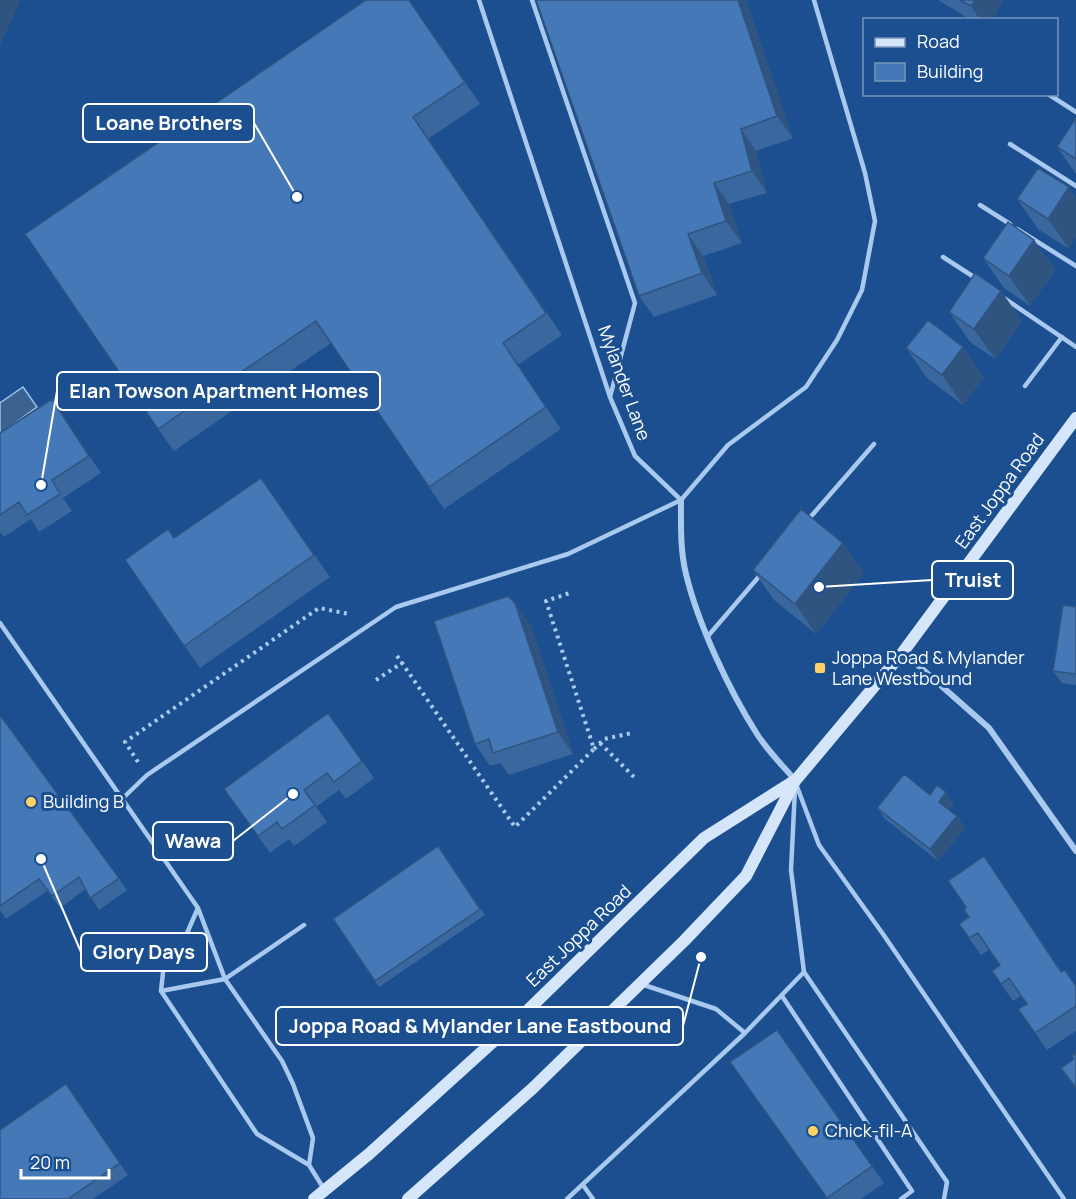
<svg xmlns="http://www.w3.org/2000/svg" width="1076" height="1199" font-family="Manrope,sans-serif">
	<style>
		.water { fill: #3c6290; stroke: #9cc4f0; stroke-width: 1.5 }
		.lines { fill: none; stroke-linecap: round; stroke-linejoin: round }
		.path { stroke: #a9c9ee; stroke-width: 4; stroke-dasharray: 3 4.5; stroke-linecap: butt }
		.lane { stroke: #a9c9ee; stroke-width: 4.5 }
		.street { stroke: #a9c9ee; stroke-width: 6 }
		.secondary { stroke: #d6e6fa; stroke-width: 12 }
		.wall { fill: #3a679d }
		.shaded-wall { fill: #305480 }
		.building { fill: #4478b7; stroke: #305480; stroke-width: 1.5 }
		.poi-dot { fill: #ffd166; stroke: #1b4f8f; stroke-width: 2 }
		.labels { text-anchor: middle; stroke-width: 6; stroke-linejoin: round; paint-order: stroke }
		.street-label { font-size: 18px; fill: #fff; stroke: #1b4f8f }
		.poi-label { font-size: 18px; fill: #fff; stroke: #1b4f8f; text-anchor: start }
		.leader { fill: none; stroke: #fff; stroke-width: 2 }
		.callout-dot { fill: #fff; stroke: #1b4f8f; stroke-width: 2 }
		.callout { fill: #1b4f8f; stroke: #fff; stroke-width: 2 }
		.callout-label { font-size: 20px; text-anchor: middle; font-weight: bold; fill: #fff }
	</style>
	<rect width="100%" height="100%" fill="#1b4f8f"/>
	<path class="water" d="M23,387l14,20 -37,27v-31z"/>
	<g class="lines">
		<path class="path" d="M397,656l5,7
			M376,680l26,-17 113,164 79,-78 -48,-148 24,-8
			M600,743l35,35
			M594,749l10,-10 28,-6
			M138,762l-13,-20 194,-134 30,6"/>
		<path class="lane" d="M479,0l131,397 25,59 46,44
			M532,0l103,303 -25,94
			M1048,94l28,18
			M1010,144l66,42
			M980,205l30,19
			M1017,229l59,37
			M943,257l34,22
			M1004,298l72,49
			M1025,386l37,-49
			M807,521l67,-77
			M0,623l198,285 27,71 57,82 11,23 20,54 -4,27
			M708,636l54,-63
			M796,784l23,61 64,89 181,265
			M795,789l-4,81 13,102 143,210 -3,17
			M122,799l25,-24 249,-168 172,-53 113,-54 47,-55 78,-58 31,-47 25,-50 13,-69 -10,-48 -51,-173
			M198,908l-14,32 -19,14 -4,37 96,143 52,31 15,24
			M641,984l75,25 29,24
			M161,991l64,-12 79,-54
			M782,996l130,195 -11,8
			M583,1185l10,14
			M567,1199l178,-166 59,-61"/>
		<path class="street" d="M681,500c0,24 -1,50 5,74 12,50 43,116 71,160 10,16 25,31 38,46
			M903,652l86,76 87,123"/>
		<path class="secondary" d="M314,1199l55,-45 158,-143 177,-173 90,-57
			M408,1199l125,-111 151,-147 62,-65 49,-95 108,-129 173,-234"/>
	</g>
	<path class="wall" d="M409,0l71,104 -52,35 134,196 -44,30 43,64 -117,80 -113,-166 -157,108 -16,-22z
		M536,0h210l47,138 -37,13 11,42 -38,11 13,39 -39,13 14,39 -63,22 -15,-21z
		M938,0h66l-12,20h-21z
		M1076,118v56l-19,-27z
		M1038,168l31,81 -31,-20 -21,-30z
		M1034,240l21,30 -25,36 -26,-18 -21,-30z
		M1001,291l21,30 -27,38 -25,-17 -21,-30z
		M963,347l21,30 -21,28 -36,-27 -21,-30z
		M52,399l49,74 -38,25 9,13 -33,21 -8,-13 -27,18 -4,-5v-99z
		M261,478l69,99 -130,91 -75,-108 50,-22z
		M843,543l21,30 -48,61 -42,-34 -21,-30z
		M1076,607v78l-14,-2 -9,-12z
		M531,625l42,129 -64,21 -9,-12 -10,3 -15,-22z
		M328,713l46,65 -28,21 -7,-9 -23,17 11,15 -33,24 -5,-7 -19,14 -46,-64z
		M0,715l127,175 -28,20 -13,-21 -26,19 -13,-17 -41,28 -6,-9z
		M930,795l24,9 -5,6 8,6 8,12 -27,33 -53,-42 -8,-11z
		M438,846l47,69 -106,72 -46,-68z
		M984,856l78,116 14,14v45l-29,19 -29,-41 8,-5 -5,-8 -8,5 -21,-30 8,-6 -11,-15 -8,5 -22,-31 10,-7 -3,-10z
		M777,1030l107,153 -23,16h-33l-98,-137z
		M66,1084l62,91 -35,24h-93z"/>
	<path class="shaded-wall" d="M0,0h21l-21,46z
		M738,0h8l47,138 -16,-22z
		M975,0h29l-12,20h-12l-9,-14z
		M741,129l15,22 11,42 -15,-22z
		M714,183l15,21 13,39 -16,-22z
		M1069,187l7,11v40l-7,11 -21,-30z
		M688,234l15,22 14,39 -15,-22z
		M1034,240l21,30 -25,36 -21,-30z
		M1001,291l21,30 -27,38 -21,-30z
		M963,347l21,30 -21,28 -21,-30z
		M52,399l12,17 37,57 -12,-17z
		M843,543l21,30 -48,61 -21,-30z
		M515,603l16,22 42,129 -15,-22z
		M946,792l8,12 -7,10 -8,-12z
		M957,816l8,12 -27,33 -8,-12z"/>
	<path class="building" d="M366,0h43l56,82 -52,35 133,196 -43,30 43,64 -117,80 -113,-166 -158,108 -133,-195z
		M536,0h202l39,116 -36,13 11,42 -38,12 12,38 -38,13 14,39 -63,23z
		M960,0h15l-4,6z
		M1076,118v41l-19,-12z
		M1038,168l31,19 -21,32 -31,-20z
		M1008,222l26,18 -25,36 -26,-18z
		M975,273l26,18 -27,38 -25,-17z
		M928,320l35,27 -21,28 -36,-27z
		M52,399l37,57 -37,24 8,14 -33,21 -8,-13 -19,13v-82z
		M261,478l53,77 -130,91 -59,-86 43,-31 6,9z
		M801,509l42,34 -48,61 -42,-34z
		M508,596l7,7 43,129 -65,21 -4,-14 -14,5 -41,-123z
		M1063,605l13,2v67l-23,-3z
		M328,713l34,48 -28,21 -7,-9 -23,17 11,15 -33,24 -5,-7 -19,14 -34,-47z
		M0,715l119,163 -29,20 -11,-21 -27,19 -13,-17 -39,27z
		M904,774l26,21 7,-10 9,7 -7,10 18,14 -27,33 -53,-41z
		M438,846l42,63 -105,72 -42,-62z
		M984,856l77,116 4,-2 11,16v20l-41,27 -17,-24 9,-5 -18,-26 -8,6 -9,-13 8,-6 -22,-32 -9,5 -10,-14 10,-7 -5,-7 2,-3 -18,-26z
		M777,1030l95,136 -45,32 -97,-136z
		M1076,1053v35l-15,-20 13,-9 -2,-3z
		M66,1084l54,79 -52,36h-68v-69z"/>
	<g class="poi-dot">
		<rect x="814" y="662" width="12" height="12" rx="3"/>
		<circle cx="31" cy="802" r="6"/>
		<circle cx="813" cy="1131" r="6"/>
	</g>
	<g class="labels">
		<g class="street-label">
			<text transform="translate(624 383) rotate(70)" y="6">Mylander Lane</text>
			<text transform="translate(1000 491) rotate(-54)" y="6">East Joppa Road</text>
			<text transform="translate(579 936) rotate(-44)" y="6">East Joppa Road</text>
		</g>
		<g class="poi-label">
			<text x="832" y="664">Joppa Road &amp; Mylander<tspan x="832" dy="21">Lane Westbound</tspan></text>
			<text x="43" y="808">Building B</text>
			<text x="825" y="1137">Chick-fil-A</text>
		</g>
	</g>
	<path class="leader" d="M297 197L254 123M41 485L57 391M819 587L932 580M293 794L233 841M41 859L81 952M701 957L683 1026"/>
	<g class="callout-dot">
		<circle cx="297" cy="197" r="6"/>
		<circle cx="41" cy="485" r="6"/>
		<circle cx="819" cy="587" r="6"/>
		<circle cx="293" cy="794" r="6"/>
		<circle cx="41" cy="859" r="6"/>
		<circle cx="701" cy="957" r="6"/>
	</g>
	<g class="callout">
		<rect x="83" y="104" width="171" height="38" rx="6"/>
		<rect x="57" y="372" width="323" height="38" rx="6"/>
		<rect x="932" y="561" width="81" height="38" rx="6"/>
		<rect x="153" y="822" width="80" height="38" rx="6"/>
		<rect x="81" y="933" width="126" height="38" rx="6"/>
		<rect x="276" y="1007" width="407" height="38" rx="6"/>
	</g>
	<g class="callout-label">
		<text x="169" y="130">Loane Brothers</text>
		<text x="219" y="398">Elan Towson Apartment Homes</text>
		<text x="973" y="587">Truist</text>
		<text x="193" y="848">Wawa</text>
		<text x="144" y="959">Glory Days</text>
		<text x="480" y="1033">Joppa Road &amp; Mylander Lane Eastbound</text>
	</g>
	<rect x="863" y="18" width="195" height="78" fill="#1b4f8f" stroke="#7695bc" stroke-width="1.5"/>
	<rect x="875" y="38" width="30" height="9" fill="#d6e6fa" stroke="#7695bc" stroke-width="1.5"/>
	<text x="917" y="48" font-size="18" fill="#ffffff">Road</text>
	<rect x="875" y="63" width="30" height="18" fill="#4478b7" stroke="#7695bc" stroke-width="1.5"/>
	<text x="917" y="78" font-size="18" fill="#ffffff">Building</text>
	<path d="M21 1169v9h88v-9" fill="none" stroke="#ffffff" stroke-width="3"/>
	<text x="30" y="1169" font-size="18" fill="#ffffff" stroke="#1b4f8f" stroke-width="4.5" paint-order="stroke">20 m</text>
</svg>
